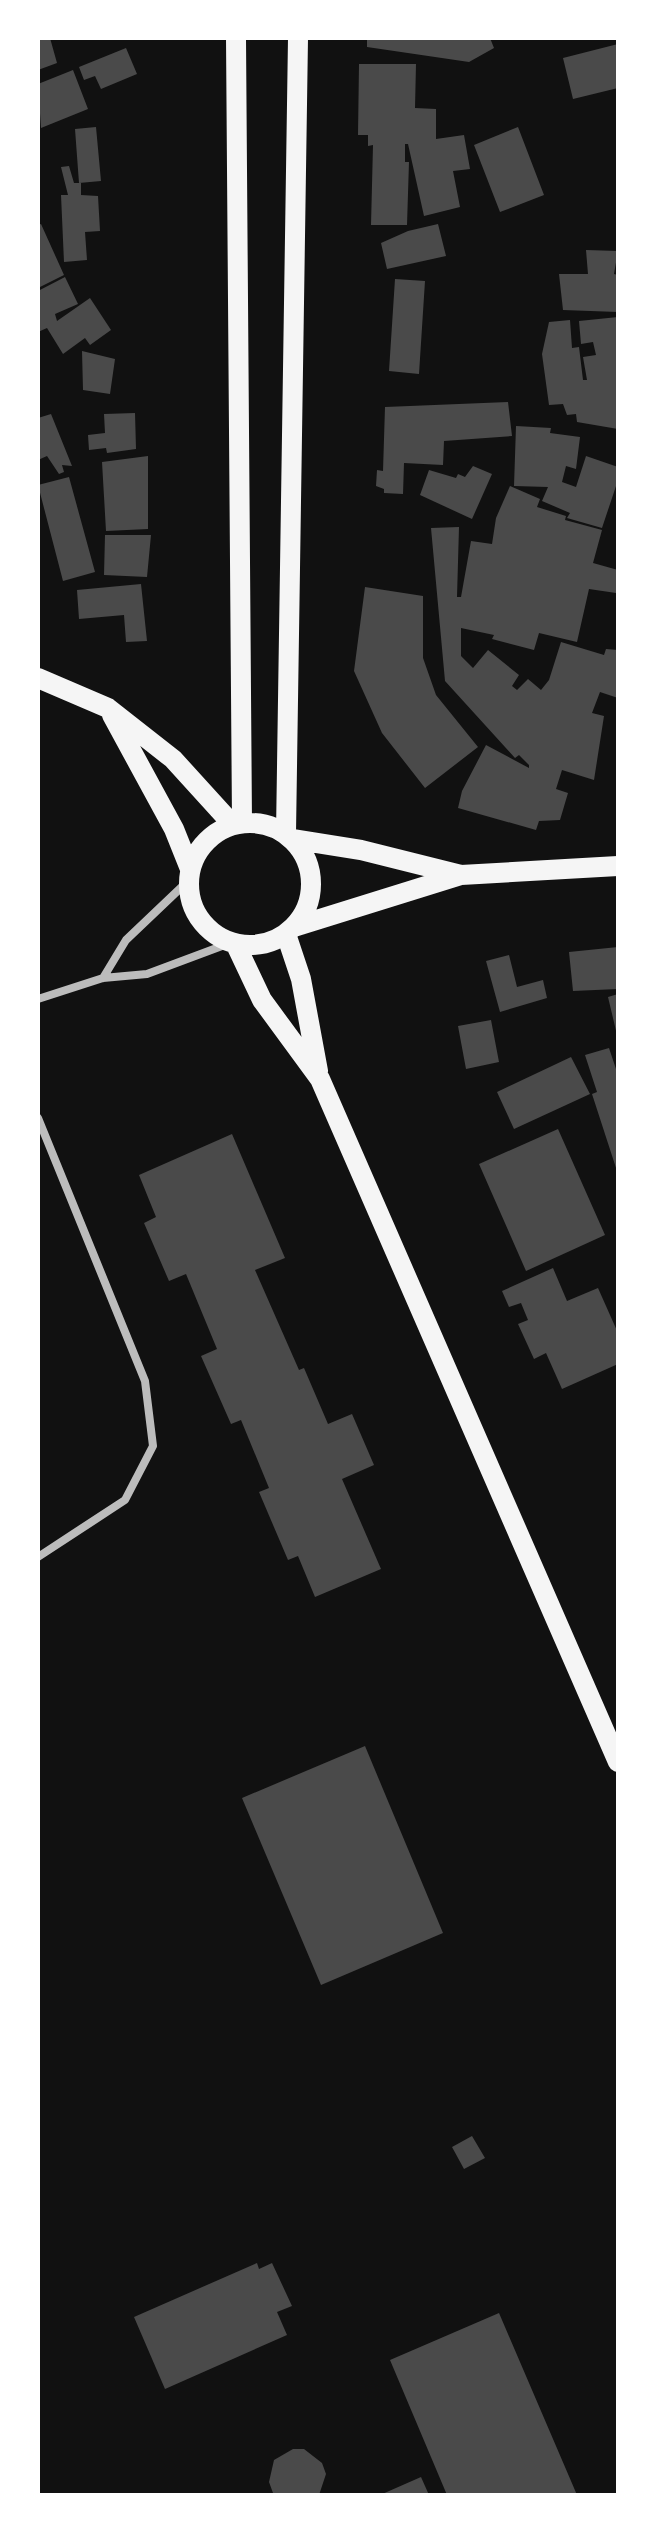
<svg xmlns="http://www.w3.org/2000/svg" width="656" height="2533" font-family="Roboto,sans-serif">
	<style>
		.building { fill: #4a4a4a }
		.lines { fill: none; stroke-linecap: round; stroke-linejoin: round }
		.minor { stroke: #bcbcbc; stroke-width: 8 }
		.primary { stroke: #f5f5f5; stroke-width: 20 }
	</style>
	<rect width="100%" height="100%" fill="#111"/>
	<path class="building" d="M38,38h12l7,25 -19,7z
		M367,38h123l4,10 -25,14 -102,-15z
		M618,44v44l-45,11 -10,-41z
		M126,48l11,26 -36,15 -6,-13 -11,4 -5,-13z
		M359,64h57l-1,44 21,1v30l28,-4 6,34 -17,2 7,36 -36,9 -16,-72h-3v18h4l-2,63h-36l2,-80 -5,1v-11h-10z
		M73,70l15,39 -47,19 -3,-44z
		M96,127l5,54 -22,2 -4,-54z
		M518,127l26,68 -44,17 -26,-67z
		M69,166l5,17h7v12l17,1 2,35 -15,1 2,28 -23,2 -3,-67h7l-7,-28z
		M41,224l23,51 -26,13v-63z
		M438,224l8,32 -59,13 -6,-26 27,-12z
		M586,250l32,1 -4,23 4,1v37l-55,-2 -4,-36h29z
		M65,277l13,27 -23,10 2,7 33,-23 21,32 -21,15 -5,-7 -22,16 -16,-26 -9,4v-41z
		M395,279l30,2 -6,93 -30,-3z
		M618,317v112l-41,-7 -1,-8 -9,1 -4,-11 -14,1 -7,-51 7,-32 21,-2 2,28 7,-1 4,33h4l-4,-23 13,-2 -3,-13 -12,2 -2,-23z
		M82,351l33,8 -5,35 -27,-4z
		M508,402l4,34 -68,5 -1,24 -39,-2 -1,31 -19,-1v-4l-8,-3 1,-16 6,1 2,-64z
		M135,413l1,36 -29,4 -1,-5 -17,2 -1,-15 17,-2 -1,-19z
		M51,414l21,52 -10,-1 2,7 -5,2 -12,-18 -9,4v-42z
		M516,426l35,2 -1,5 30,4 -4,32 -10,-3 -4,16 14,5 10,-31 32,11v13l-16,48 -35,-10 3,-5 -28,-12 6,-14 -34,-1z
		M148,456v73l-42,2 -4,-69z
		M473,466l19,8 -20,45 -52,-24 9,-25 27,8 2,-4 7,3z
		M69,477l26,95 -32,9 -25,-96z
		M510,486l30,13 -3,8 29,9 -1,4 37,10 -9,33 25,7 -2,23 -27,-4 -12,53 -38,-9 -5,17 -42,-11 2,-4 -33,-7v28l12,12 15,-18 31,25 -7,11 5,4 11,-11 13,11 8,-10 12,-38 43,13 2,-6 12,1v48l-18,-6 -8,21 12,3 -10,64 -32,-10 -6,19 12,4 -8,27 -21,1 -3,9 -78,-22 4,-17 24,-46 43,23v-3l-10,-10 -4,3 -70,-77 -14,-153 28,-1 -2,70h4l10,-56 21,3 4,-26z
		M105,535h46l-4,42 -43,-2z
		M141,584l6,57 -21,1 -2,-27 -45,4 -2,-29z
		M365,587l58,9v62l13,37 42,52 -53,41 -43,-55 -28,-62z
		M618,947v42l-45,2 -4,-39z
		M509,955l8,32 26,-7 4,18 -47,14 -14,-51z
		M618,994v41h-1l-9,-38z
		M491,1020l8,42 -33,7 -8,-43z
		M609,1048l9,27 -1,96 -25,-77 5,-2 -12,-37z
		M571,1057l19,37 -76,35 -17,-37z
		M558,1129l47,106 -79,36 -47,-107z
		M232,1134l53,124 -30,12 44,100 5,-2 24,56 24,-10 22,51 -32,14 39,90 -66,28 -17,-41 -10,4 -29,-68 10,-4 -28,-68 -10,4 -30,-68 16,-7 -31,-75 -17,7 -25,-58 12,-6 -17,-42z
		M553,1268l14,33 31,-13 20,45v31l-56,25 -16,-36 -12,6 -16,-35 10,-4 -7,-17 -12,4 -7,-16z
		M365,1746l78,187 -122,52 -79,-187z
		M472,2136l13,22 -21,11 -12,-22z
		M257,2263l2,6 13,-6 20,43 -15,6 10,23 -122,54 -31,-72z
		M499,2313l78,182h-130l-57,-135z
		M293,2449h11l18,14 4,11 -7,21 -46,-2 -4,-11 5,-22z
		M421,2477l8,18h-49z"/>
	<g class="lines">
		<path class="minor" d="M103,978l23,-38 62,-59
			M38,999l65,-21 44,-4 83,-31
			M38,1118l107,263 8,65 -28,54 -87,57"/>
		<path class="primary" d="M236,38l6,785
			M38,678l70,30 65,51 60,66
			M112,715l62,114 16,40
			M189 884a61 61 0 1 1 122 0a61 61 0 1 1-122 0Z
			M286,833l12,-795
			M292,839l69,11 100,25
			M294,927l167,-52 157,-9
			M286,934l15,45 17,92
			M236,945l26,55 58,79 298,683"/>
	</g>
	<rect width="656" height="2533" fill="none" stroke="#ffffff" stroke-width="80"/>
</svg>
